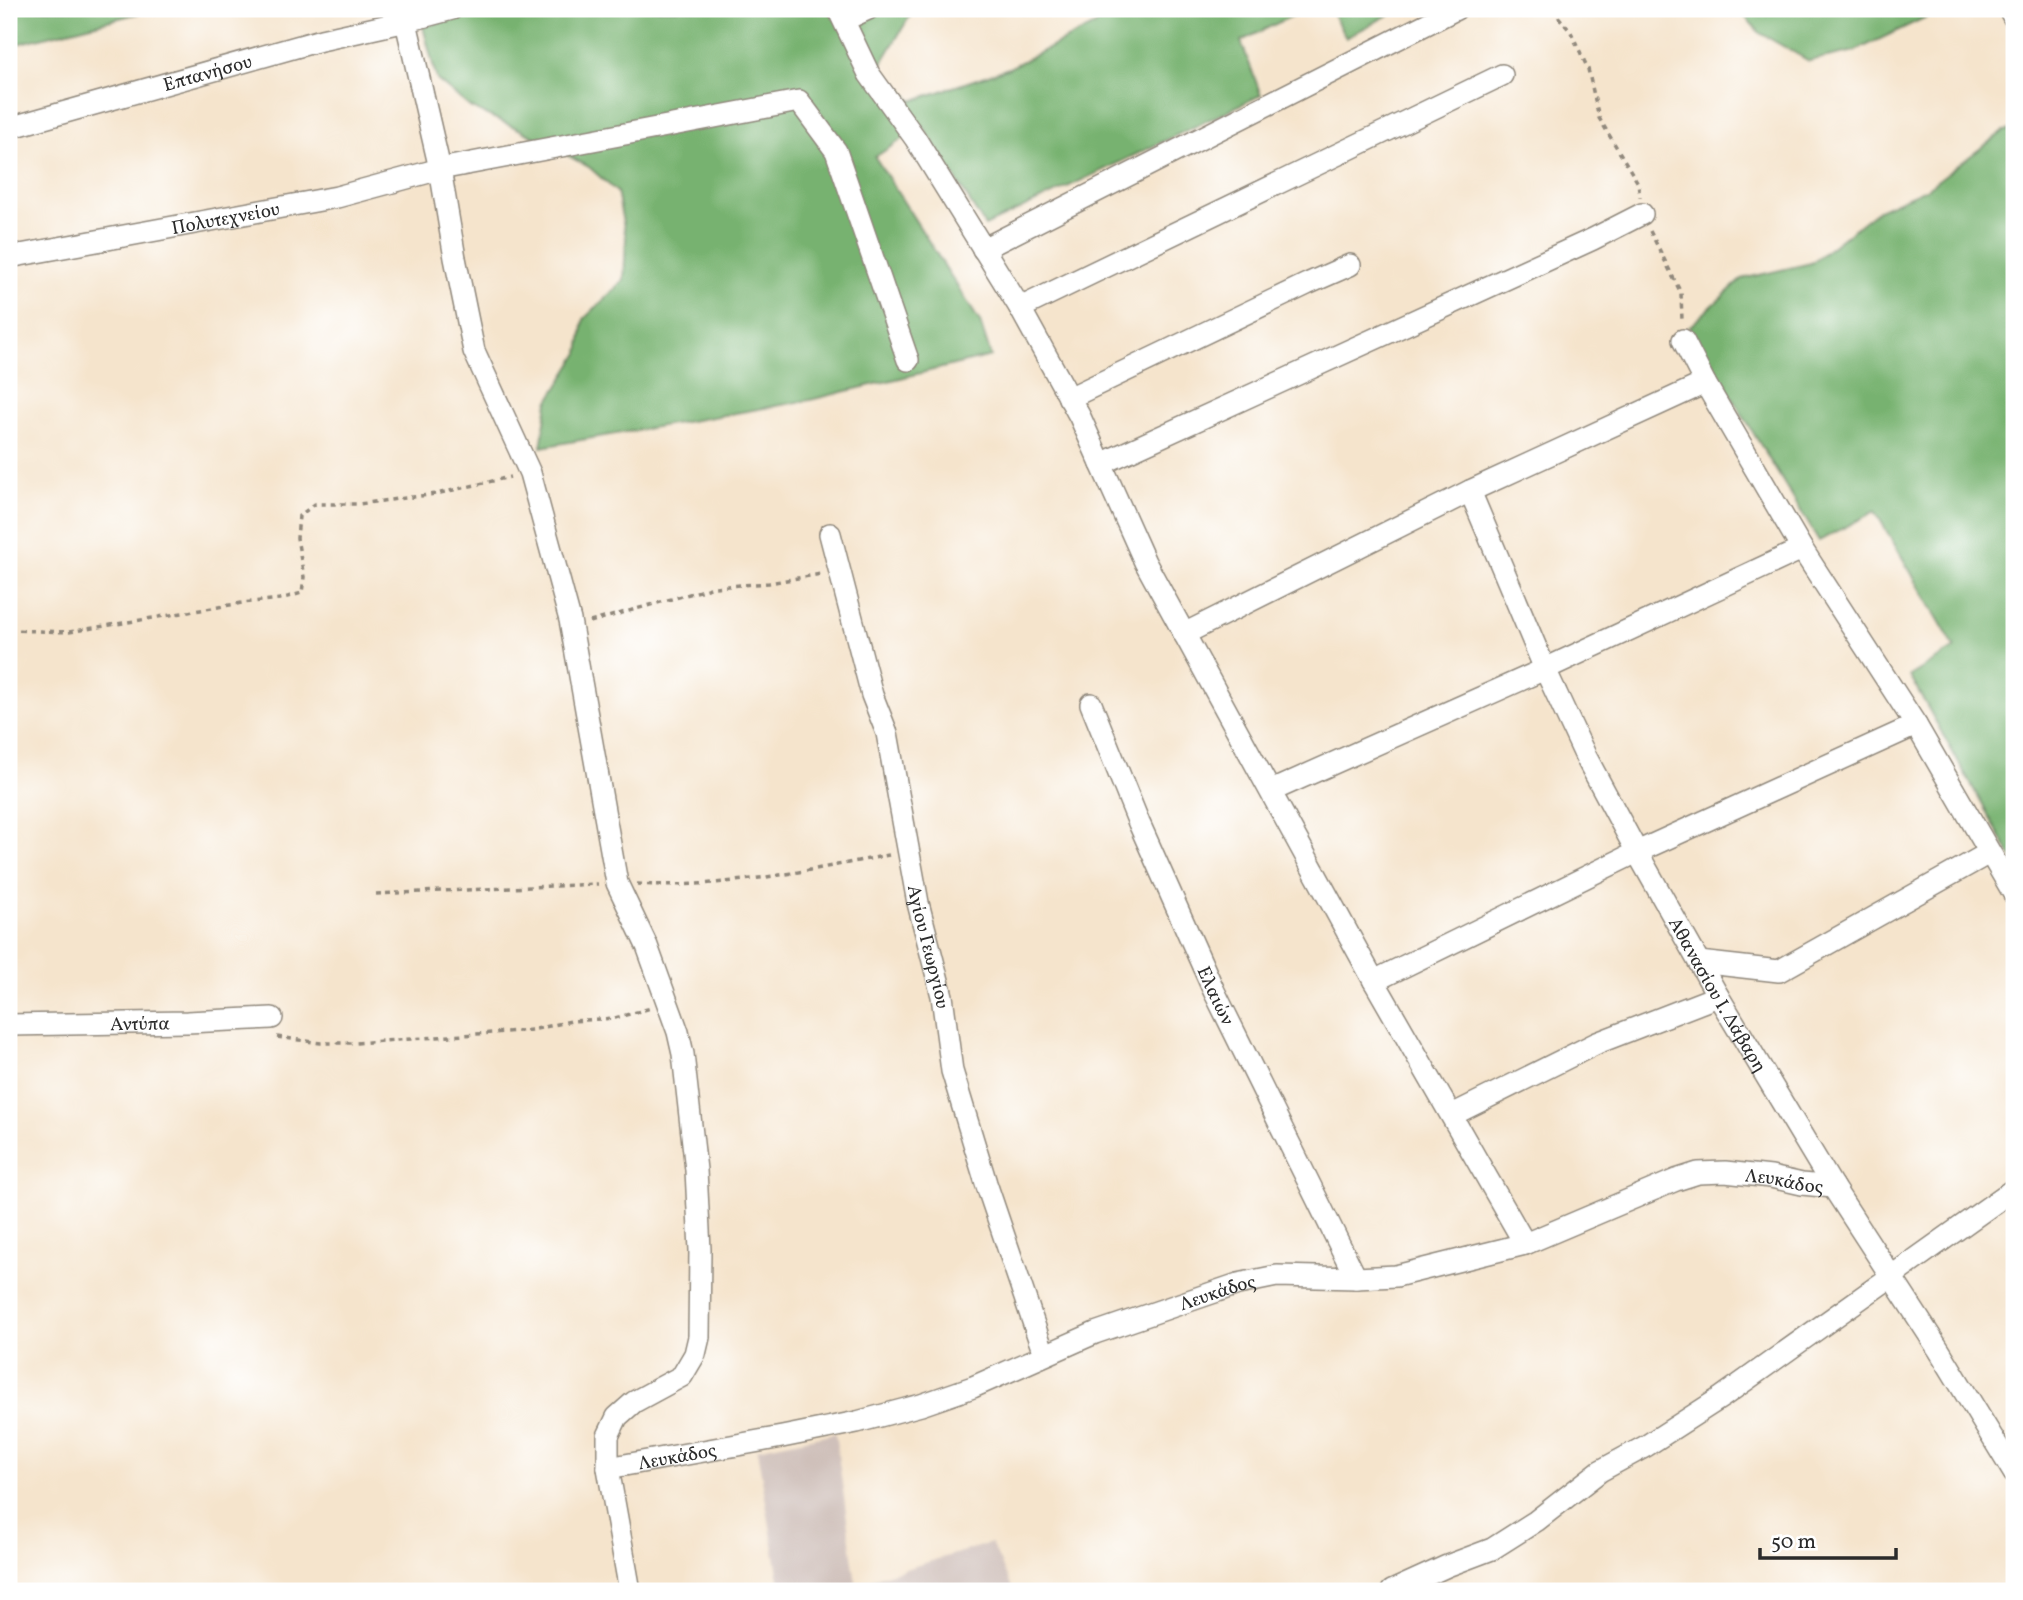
<svg xmlns="http://www.w3.org/2000/svg" width="2023" height="1600" font-family="Vollkorn,serif">
	<style>
		.industrial { fill: #cfc0ba }
		.forest { fill: #77b270; stroke: #516e4e; stroke-width: 2 }
		.lines { fill: none; stroke-linecap: round; stroke-linejoin: round }
		.street-casing { stroke: #90887c; stroke-width: 24 }
		.path { stroke: #90887c; stroke-width: 3.5; stroke-dasharray: 5 5; stroke-linecap: butt }
		.street { stroke: #fff; stroke-width: 21 }
		.labels { text-anchor: middle; stroke-width: 5; stroke-linejoin: round; paint-order: stroke }
		.street-label { font-size: 19px; fill: #2b2b2b; stroke: #fff }
	</style>
	<rect width="100%" height="100%" fill="#fff"/>
	<filter id="ink" filterUnits="userSpaceOnUse"><feTurbulence type="fractalNoise" baseFrequency=".0143" numOctaves="2"/><feDisplacementMap in="SourceGraphic" scale="14" xChannelSelector="R" yChannelSelector="G"/><feConvolveMatrix kernelMatrix="1 2 1 2 8 2 1 2 1" color-interpolation-filters="sRGB"/></filter>
	<filter id="wash" filterUnits="userSpaceOnUse"><feTurbulence type="fractalNoise" baseFrequency=".00686" numOctaves="4" result="noise"/><feDisplacementMap in="SourceGraphic" scale="28" xChannelSelector="R" yChannelSelector="G"/><feGaussianBlur stdDeviation="1.57" result="paint"/><feColorMatrix in="noise" values="0 0 0 0 0 0 0 0 0 0 0 0 0 0 0 0 0 1.4 0 .05"/><feComposite in="paint" operator="in"/></filter>
	<g filter="url(#wash)">
		<rect width="100%" height="100%" fill="#f5e4cc"/>
		<path class="industrial" d="M835,1433l21,151 135,-41 23,48h-233l-24,-142z"/>
		<path class="forest" d="M9,9h146l-146,37z
			M488,9h426l-34,57 32,35 97,-33 118,-59h179l-65,32 20,54 -276,131 -62,-100 -48,31 105,165 11,34 -181,44 -269,47 7,-45 31,-49 5,-34 40,-39 2,-42 -9,-46 -28,-25 -68,-37 -50,-22 -34,-28 -14,-53z
			M1330,9h69l-53,29z
			M1738,9h205l-88,42 -46,10 -49,-28z
			M2014,130v731l-104,-185 45,-28 -80,-137 -56,30 -130,-214 53,-48 69,-16 67,-53 48,-21 78,-58z"/>
	</g>
	<g filter="url(#ink)">
		<g class="lines">
			<g class="street-casing">
				<g id="street">
					<path d="M403,9l37,160 15,89 19,93 56,122 40,147 47,263 30,63 31,86 5,22 13,116 4,80 -1,87 -4,17 -13,22 -48,26 -17,15 -9,19v32l22,123"/>
					<path d="M838,9l31,65 46,64 105,170 60,109 65,145 229,419 151,263"/>
					<path d="M2009,9l5,9"/>
					<path d="M844,20l24,-11"/>
					<path id="s1" d="M9,128l312,-88 86,-19 45,-12"/>
					<path d="M983,249l473,-240"/>
					<path id="s2" d="M9,257l328,-60 103,-28 359,-68 37,50 72,209"/>
					<path d="M1020,308l482,-233"/>
					<path d="M1705,383l97,166 114,176 98,169"/>
					<path d="M1069,398l238,-114 43,-19"/>
					<path d="M1101,464l492,-225 49,-25"/>
					<path id="s3" d="M1470,491l75,178 41,88 51,95 81,144 115,191 106,163 75,123"/>
					<path id="s4" d="M830,534l42,161 15,38 31,170 24,93 10,75 34,112 58,171"/>
					<path d="M1184,634l286,-143 235,-108 -22,-43"/>
					<path id="s5" d="M1091,704l48,119 75,168 142,287"/>
					<path d="M1271,791l274,-122 257,-120"/>
					<path d="M1699,962l80,9 210,-118"/>
					<path d="M1374,981l263,-129 279,-127"/>
					<path id="s6" d="M9,1025l178,-3 85,-4"/>
					<path d="M1452,1115l145,-72 121,-47"/>
					<path id="s7" d="M608,1468l174,-31 75,-15 64,-17 52,-18 122,-54 143,-49 39,-8 79,2 40,-2 129,-32 151,-64 22,-7 27,-1 46,5 31,7 31,3"/>
					<path d="M1392,1591l55,-25 45,-17 44,-28 64,-50 46,-25 76,-49 292,-208"/>
				</g>
			</g>
			<path class="path" d="M1552,9l19,23 17,37 11,49 39,65 2,14
				M1650,231l31,62 1,28
				M590,622l124,-35 55,-4 52,-9
				M9,630l60,2 173,-29 38,-4 22,-6 2,-16 -7,-39 2,-22 16,-12h44l77,-10 74,-17
				M637,884c85,5 169,-13 252,-29
				M376,894l222,-10
				M277,1037l44,6h35l176,-13 39,-9 44,-3 36,-10"/>
			<use href="#street" class="street"/>
		</g>
	</g>
	<g class="labels">
		<g class="street-label">
			<text dy="7" stroke="none"><textPath href="#s1" startOffset="206">Επτανήσου</textPath></text>
			<text dy="7" stroke="none"><textPath href="#s2" startOffset="220">Πολυτεχνείου</textPath></text>
			<text dy="7" stroke="none"><textPath href="#s4" startOffset="425">Αγίου Γεωργίου</textPath></text>
			<text dy="7" stroke="none"><textPath href="#s5" startOffset="317">Ελαιών</textPath></text>
			<text dy="7" stroke="none"><textPath href="#s3" startOffset="562">Αθανασίου Ι. Δάβαρη</textPath></text>
			<text dy="7" stroke="none"><textPath href="#s6" startOffset="131">Αντύπα</textPath></text>
			<text dy="7" stroke="none"><textPath href="#s7" startOffset="1225">Λευκάδος</textPath></text>
			<text dy="7" stroke="none"><textPath href="#s7" startOffset="637">Λευκάδος</textPath></text>
			<text dy="7" stroke="none"><textPath href="#s7" startOffset="70">Λευκάδος</textPath></text>
		</g>
	</g>
	<rect width="2023" height="1600" fill="none" stroke="#fff" stroke-width="35"/>
	<path d="M1760 1548v10h136v-10" fill="none" stroke="#2b2b2b" stroke-width="3.5"/>
	<text x="1771" y="1548" font-size="21" fill="#2b2b2b" stroke="#ffffff" stroke-width="5" paint-order="stroke">50 m</text>
</svg>
